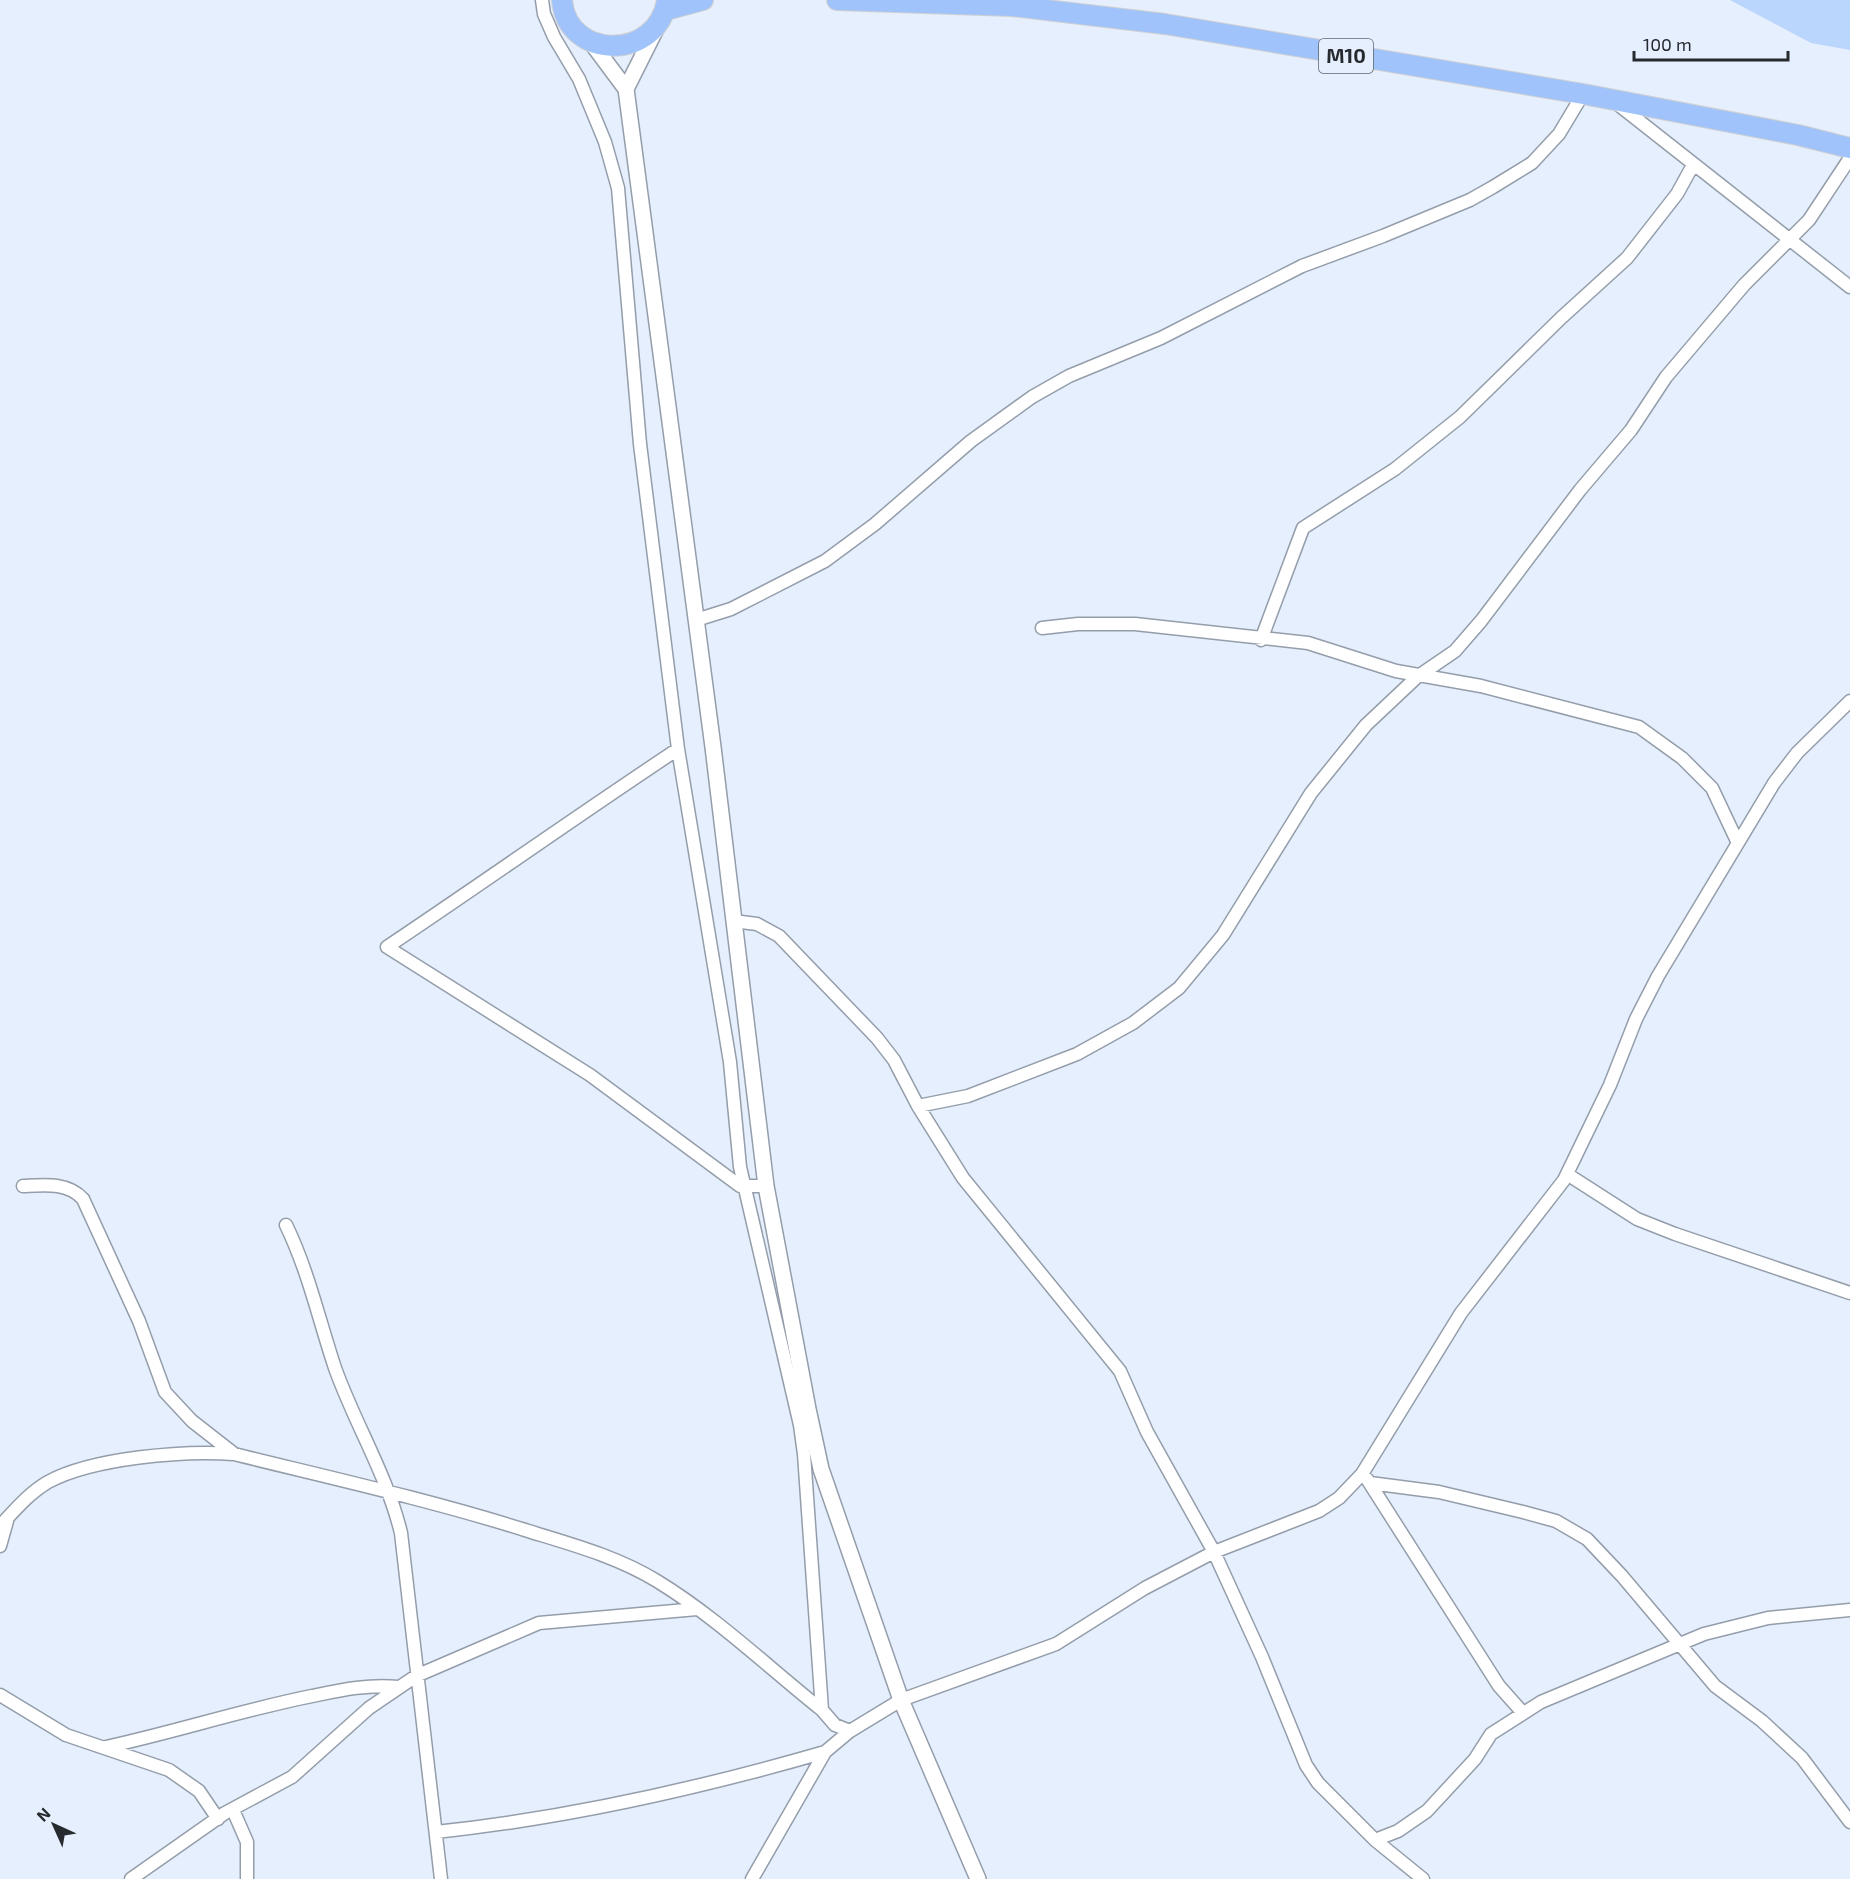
<svg xmlns="http://www.w3.org/2000/svg" width="1850" height="1879" font-family="'Exo 2',sans-serif">
	<style>
		.green { fill: #bbd6fd }
		.lines { fill: none; stroke-linecap: round; stroke-linejoin: round }
		.minor-casing { stroke: #949daa; stroke-width: 15 }
		.tertiary-casing { stroke: #949daa; stroke-width: 18 }
		.primary-casing { stroke: #cfd0d1; stroke-width: 22 }
		.minor { stroke: #fff; stroke-width: 12 }
		.tertiary { stroke: #fff; stroke-width: 15 }
		.primary { stroke: #9fc3fa; stroke-width: 20 }
		.labels { text-anchor: middle; stroke-width: 6; stroke-linejoin: round; paint-order: stroke }
		.shield { fill: #e6effd; stroke: #60656d; stroke-width: 1.5 }
		.shield-label { font-size: 20px; font-weight: bold; fill: #262a2f }
	</style>
	<rect width="100%" height="100%" fill="#e6effd"/>
	<path class="green" d="M1730,0h120v50l-39,-7z"/>
	<g class="lines">
		<g class="minor-casing">
			<path id="minor" d="M542,0l2,14 10,23 25,42 26,63 13,46 22,256 38,305 52,313 10,105 60,258 4,29 18,256
				M1615,102l235,185
				M696,620l35,-11 94,-48 50,-37 96,-83 61,-44 37,-21 92,-38 141,-72 81,-30 87,-36 23,-13 39,-24 27,-29 24,-40
				M1042,628l36,-4h57l173,19 88,28 85,15 158,41 43,31 30,30 25,53
				M1261,640l42,-112 92,-59 65,-52 101,-99 66,-60 50,-64 16,-29
				M678,749c-98,65 -194,133 -291,198l203,128 150,111h26
				M733,921l24,3 22,12 98,102 17,22 24,46 45,72 157,193 27,61 67,120 48,105 44,108 12,18 57,57 48,39
				M918,1106l50,-10 109,-42 56,-31 46,-35 44,-53 88,-142 55,-68 51,-48 38,-26 26,-30 99,-131 51,-60 35,-53 78,-92 65,-65 41,-62
				M1567,1174l70,45 38,15 175,59
				M23,1186c21,-1 45,-4 60,13l56,122 26,71 27,29 41,32
				M286,1225c22,45 33,95 49,143 20,56 52,107 66,165l40,346
				M1367,1479l132,207 24,27
				M1370,1483l69,9 84,20 33,9 31,18 35,37 93,110 47,35 40,37 48,64
				M0,1526c14,-15 29,-33 48,-44 44,-24 136,-32 186,-28 97,24 196,46 291,76 45,14 91,26 132,51 59,36 111,86 165,129l13,15 15,6
				M0,1546l7,-25
				M0,1695l66,40 103,35 30,21 19,28
				M106,1747c69,-15 136,-37 206,-51 29,-6 56,-12 86,-9
				M233,1810l14,32v37
				M436,1832c132,-14 261,-43 389,-80
				M1375,1840l23,-9 29,-20 48,-52 16,-25 50,-32 163,-68 64,-16 82,-8
				M131,1879l94,-66 67,-36 77,-69 47,-32 123,-53 158,-14
				M752,1879l73,-127 25,-21 51,-31 155,-56 89,-56 69,-36 105,-41 20,-13 23,-24 99,-161 103,-133 46,-95 26,-66 22,-43 116,-193 23,-30 53,-52"/>
		</g>
		<g class="tertiary-casing">
			<path id="tertiary" d="M591,42l35,47 87,658 53,439 42,223 13,60 80,231 77,179
				M626,89l31,-62"/>
		</g>
		<g class="primary-casing">
			<path id="primary" d="M562,0c5,61 96,61 105,0
				M837,0l175,6 153,18 418,70 215,41 52,13
				M666,10l37,-10"/>
		</g>
		<use href="#minor" class="minor"/>
		<use href="#tertiary" class="tertiary"/>
		<use href="#primary" class="primary"/>
	</g>
	<g class="labels">
		<rect class="shield" x="1319" y="39" width="54" height="34" rx="4.5"/>
		<g class="shield-label">
			<text x="1346" y="63">M10</text>
		</g>
	</g>
	<g transform="translate(54 1825) rotate(315)" stroke="#e6effd" stroke-width="4.5" paint-order="stroke">
	<path d="M0-4.5L10 22L0 15L-10 22Z" fill="#262a2f"/>
	<text y="-9" font-size="16" font-weight="bold" text-anchor="middle" fill="#262a2f">N</text>
	</g>
	<path d="M1634 51v9h154v-9" fill="none" stroke="#262a2f" stroke-width="3"/>
	<text x="1643" y="51" font-size="18" fill="#262a2f" stroke="#e6effd" stroke-width="4.5" paint-order="stroke">100 m</text>
</svg>
